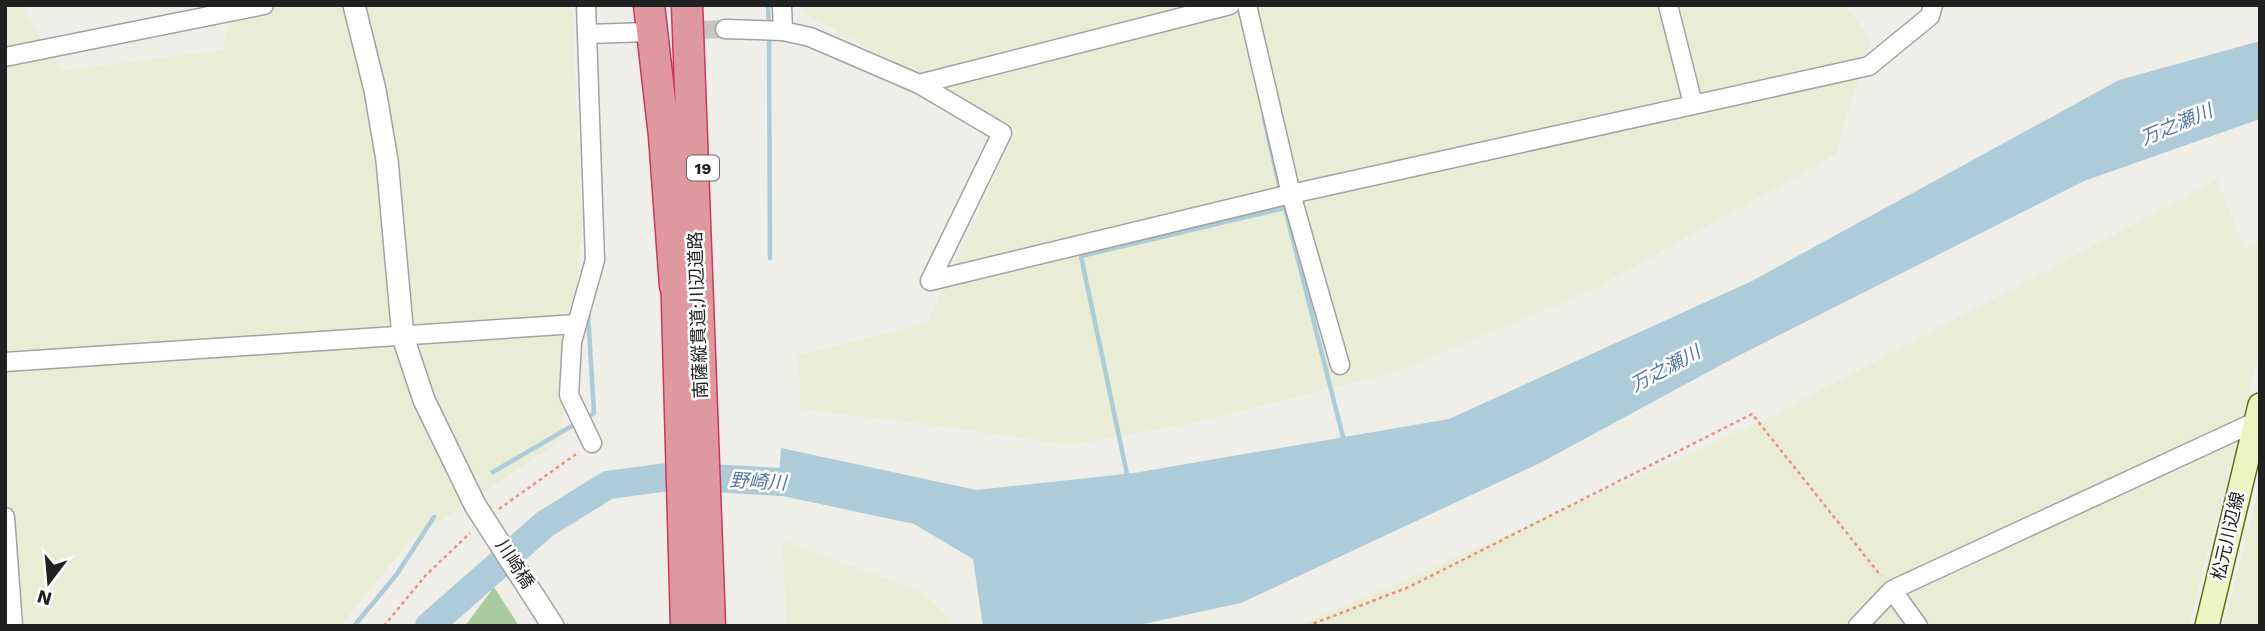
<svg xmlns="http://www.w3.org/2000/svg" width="2265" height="631" font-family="'Work Sans','Noto Sans JP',sans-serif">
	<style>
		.farmland { fill: #e9edd5 }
		.forest { fill: #aacba1 }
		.water { fill: #adcbd9 }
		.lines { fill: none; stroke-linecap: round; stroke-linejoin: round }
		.stream { stroke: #adcbd9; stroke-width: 4.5 }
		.river { stroke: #adcbd9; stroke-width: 28 }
		.minor-tunnel { stroke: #c7c5c0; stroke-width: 18; stroke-dasharray: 18 9; stroke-linecap: butt }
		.minor-casing { stroke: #a2a2a2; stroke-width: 21 }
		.tertiary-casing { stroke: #a2a2a2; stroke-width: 24 }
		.secondary-casing { stroke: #5d7010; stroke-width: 26 }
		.motorway-casing { stroke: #cb385e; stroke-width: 33 }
		.path { stroke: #ed917c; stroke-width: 2.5; stroke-dasharray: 3.5 3.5; stroke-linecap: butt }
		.minor { stroke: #fff; stroke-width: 18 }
		.tertiary { stroke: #fff; stroke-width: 21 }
		.secondary { stroke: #edf4c2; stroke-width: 23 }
		.motorway { stroke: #e0989f; stroke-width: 30 }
		.labels { text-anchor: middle; stroke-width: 5; stroke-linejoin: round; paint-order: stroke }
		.shield { fill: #fff; stroke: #646464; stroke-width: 2 }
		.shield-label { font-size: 16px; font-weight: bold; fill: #212121 }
		.street-label { font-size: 18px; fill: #212121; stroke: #fff }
		.water-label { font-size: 19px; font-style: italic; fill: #5578a8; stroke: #fff }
	</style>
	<rect width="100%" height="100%" fill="#f0eee8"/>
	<path class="farmland" d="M5,5h15l42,66 161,-21 12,-45h337l10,222 -21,214 -151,100 -70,85h-335z
		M803,5h1042l26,34 -36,116 -243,135 -192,80 -192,50 -139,25 -121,-18 -147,-18 -3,-53 130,-34 89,-193 -213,-116z
		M2217,180l28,69 15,-5v106l-71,276h-892l101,-43 367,-163z
		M2260,485v141h-37z
		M782,541l136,49 34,30 -1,6h-164z"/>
	<path class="forest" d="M494,587l25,39h-54z"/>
	<path class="water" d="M2260,41v78l-176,62 -352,178 -190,103 -301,141 -107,23h-151l-10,-67 -59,-35 -136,-29 3,-47 195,42 158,-17 315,-54 303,-138 367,-201z"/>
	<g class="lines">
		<path class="stream" d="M768,5l1,21
			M769,34l1,224
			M1264,118l16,71
			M1285,208l59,233
			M585,419l9,-6 -6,-99
			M493,472l84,-49
			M1128,479l-47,-223 204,-48 -2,-7
			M354,626l43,-52 37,-57"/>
		<path class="river" d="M429,626l116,-102 63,-39 67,-9 141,8"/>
		<path class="minor-tunnel" d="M649,32l76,-3"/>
		<g class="minor-casing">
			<path id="minor" d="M586,5l9,255 -23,82 -3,53 23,48
				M782,5l1,26
				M1247,5l44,189 49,171
				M1668,5l25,99
				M725,29l58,2 27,6 109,47 83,49 -72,148 361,-87 578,-128 61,-50 3,-11
				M588,34l61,-2
				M5,57l259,-52
				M919,84l311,-79
				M5,362l571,-38
				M5,517l8,109
				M1892,590l26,36
				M1858,626l34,-36 363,-168"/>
		</g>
		<g class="tertiary-casing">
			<path id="tertiary" d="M354,5l21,85 12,70 16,177 21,63 51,105 78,121"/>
		</g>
		<g class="secondary-casing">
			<path id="secondary" d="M2207,626l53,-221"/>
		</g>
		<g class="motorway-casing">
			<path id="motorway" d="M649,5l15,131 11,150
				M687,5l23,621
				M676,268l10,358"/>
		</g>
		<path class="path" d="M499,509l80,-57
			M384,626l42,-51 44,-42
			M1307,626l102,-39 343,-173 129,162"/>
		<use href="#minor" class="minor"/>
		<use href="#tertiary" class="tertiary"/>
		<use href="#secondary" class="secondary"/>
		<use href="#motorway" class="motorway"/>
	</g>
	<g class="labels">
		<rect class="shield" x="687" y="155.5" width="32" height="25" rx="5"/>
		<g class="shield-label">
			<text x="703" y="174">19</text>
		</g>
		<g class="street-label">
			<text transform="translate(698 315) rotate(-92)" y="6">南薩縦貫道;川辺道路</text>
			<text transform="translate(2228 536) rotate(-77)" y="6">松元川辺線</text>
			<text transform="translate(515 564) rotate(57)" y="6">川崎橋</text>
		</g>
		<g class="water-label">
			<text transform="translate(2176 124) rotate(-23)" y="7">万之瀬川</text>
			<text transform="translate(1665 368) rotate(-28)" y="7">万之瀬川</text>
			<text transform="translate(758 481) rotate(3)" y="7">野崎川</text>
		</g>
	</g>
	<rect width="2265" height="631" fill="none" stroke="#212121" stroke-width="14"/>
	<g transform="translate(49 582) rotate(196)" stroke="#ffffff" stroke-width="5" paint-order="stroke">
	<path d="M0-5L12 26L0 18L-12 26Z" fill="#212121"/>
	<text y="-10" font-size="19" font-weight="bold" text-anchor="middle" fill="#212121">N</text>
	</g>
</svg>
